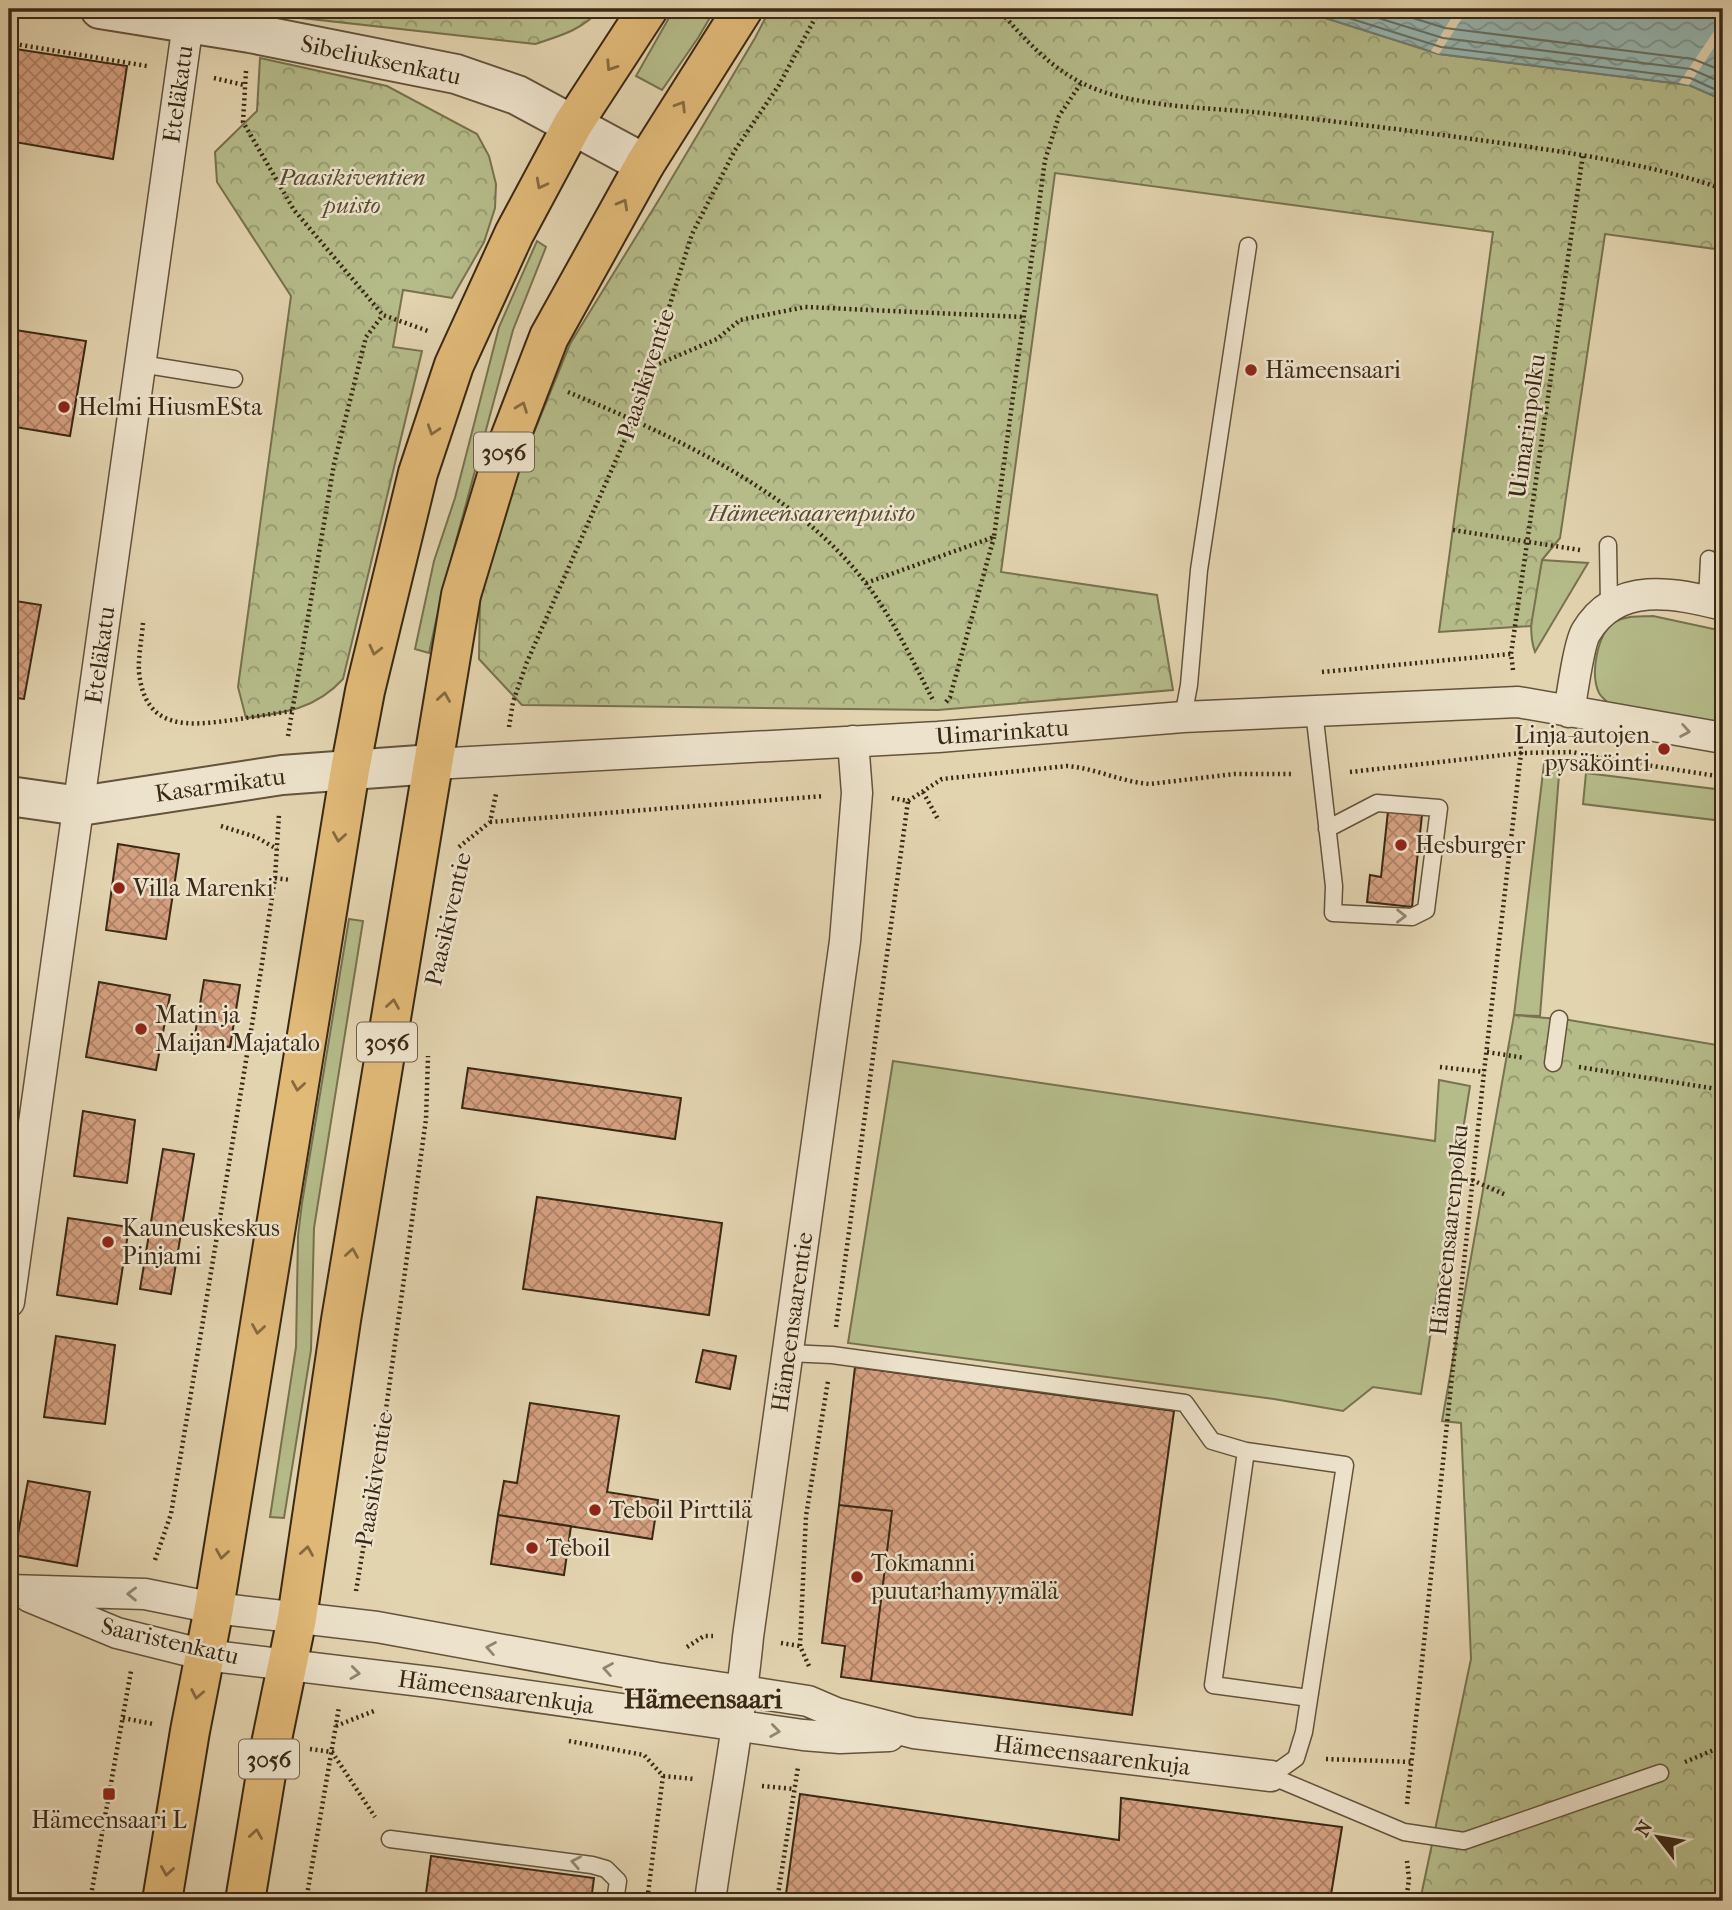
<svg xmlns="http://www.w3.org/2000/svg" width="1732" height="1910" font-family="'IM FELL French Canon',serif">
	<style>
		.green { fill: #b5bc8a; stroke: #77724f; stroke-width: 2 }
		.forest { fill: url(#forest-crowns); stroke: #77724f; stroke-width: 2 }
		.water { fill: url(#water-waves); stroke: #717e73; stroke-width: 2 }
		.pier { fill: #e3d4b0 }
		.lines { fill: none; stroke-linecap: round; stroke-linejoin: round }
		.shore { stroke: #687063; stroke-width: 2 }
		.building { fill: url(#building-cross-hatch); stroke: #392814; stroke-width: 2 }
		.service-casing { stroke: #64533b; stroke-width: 19 }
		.minor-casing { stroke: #64533b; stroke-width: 33 }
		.tertiary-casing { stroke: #64533b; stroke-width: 42 }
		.primary-casing { stroke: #392814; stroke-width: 42 }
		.path { stroke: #392814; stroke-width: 4.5; stroke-dasharray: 2 3.5; stroke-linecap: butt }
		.service { stroke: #ede3cc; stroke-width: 16 }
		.minor { stroke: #ede3cc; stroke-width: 30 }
		.tertiary { stroke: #ede3cc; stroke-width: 38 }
		.primary { stroke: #e2ba78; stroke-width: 38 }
		.oneway { stroke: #856a41 }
		.oneway2 { stroke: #938670 }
		.poi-dot { fill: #8f2418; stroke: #ede3cc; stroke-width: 2.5 }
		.labels { text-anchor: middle; stroke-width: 5; stroke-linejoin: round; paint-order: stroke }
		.shield { fill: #ede3cc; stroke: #6f604b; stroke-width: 2 }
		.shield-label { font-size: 23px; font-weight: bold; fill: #392814 }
		.street-label { font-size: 24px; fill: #392814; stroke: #ede3cc }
		.park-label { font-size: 24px; font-style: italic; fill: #584d32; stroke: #ede3cc }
		.poi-label { font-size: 24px; fill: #392814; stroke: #ede3cc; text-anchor: start }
		.quarter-label { font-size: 28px; font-weight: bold; fill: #392814; stroke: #ede3cc }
	</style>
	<defs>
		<pattern id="forest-crowns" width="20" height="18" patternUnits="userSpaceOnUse" patternTransform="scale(1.75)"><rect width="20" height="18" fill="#b5bc8a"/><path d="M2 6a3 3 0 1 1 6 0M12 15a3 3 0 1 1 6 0" fill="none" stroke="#949970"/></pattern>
		<pattern id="water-waves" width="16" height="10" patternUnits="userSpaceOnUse" patternTransform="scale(1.75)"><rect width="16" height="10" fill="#96b7b2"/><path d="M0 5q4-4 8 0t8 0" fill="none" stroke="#7b9590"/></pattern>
		<pattern id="building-cross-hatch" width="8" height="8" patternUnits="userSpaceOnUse" patternTransform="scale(1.75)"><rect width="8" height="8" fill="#d6a181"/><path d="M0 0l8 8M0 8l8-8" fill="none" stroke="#af8368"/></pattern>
	</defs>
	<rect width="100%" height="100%" fill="#e3d4b0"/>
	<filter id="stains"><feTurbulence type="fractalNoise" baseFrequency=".00286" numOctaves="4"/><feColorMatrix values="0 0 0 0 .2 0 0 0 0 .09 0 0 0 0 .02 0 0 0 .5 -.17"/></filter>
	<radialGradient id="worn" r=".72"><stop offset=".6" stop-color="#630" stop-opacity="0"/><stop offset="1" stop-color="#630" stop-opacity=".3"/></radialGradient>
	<path class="green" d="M674,9h41l-17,29 -36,52 -26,-14z
		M537,241l9,6 -33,83 -70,259 -14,64 -14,-4 19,-88 21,-63 44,-171z
		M1542,560l46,3 -53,89c-10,-28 2,-64 7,-92z
		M1653,616l70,15v94l-112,-20c-5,-4 -9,-7 -12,-12 -9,-19 -2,-60 16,-71 12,-7 25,-5 38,-6z
		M1560,762l-20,254 -26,-1 30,-251z
		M1586,773l137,17v31l-140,-17z
		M349,919l14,2 -49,307 -3,122 -27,168 -14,-1 26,-170 2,-111 4,-33z
		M893,1061l542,80 4,-61 31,6 -49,308 -48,-7 -30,24 -69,-12 -426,-56z"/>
	<path class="forest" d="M285,9h316c-20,21 -38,26 -66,35l-251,-28z
		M770,9h527l142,45 250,31 34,15v150l-118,-16 -45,304 -18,22 -11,66 -92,6 54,-400 -438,-59 -54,399 156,23 16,95 -235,20 -416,-5 -43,-46 1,-60 41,-135 49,-120 93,-151 92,-155z
		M260,58l127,28 90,48 12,22 7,28 -1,24 -11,34 -32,56 -49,-8 -10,57 29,4 -79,328c-27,30 -59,34 -97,39l-8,-31 53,-391 -74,-114 -2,-30 42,-41z
		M1514,1015l55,5 154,26v855h-303l51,-242 -10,-236 -19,-2z"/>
	<path class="water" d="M1297,9h426v91l-34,-15 -250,-31z"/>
	<path class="pier" d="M1457,9h11l-29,45 -8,-3z
		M1723,18v16l-34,51 -10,-2z"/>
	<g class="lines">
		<path class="shore" d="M1320,9l121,38 249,31 33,15
			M1349,9l94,29 248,31 32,14
			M1384,9l61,19 248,31 30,12"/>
	</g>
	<path class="building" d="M9,48l118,18 -14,93 -104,-18z
		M9,329l77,12 -16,95 -61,-10z
		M9,600l32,5 -17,94 -15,-2z
		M1388,811l34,4 -10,92 -45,-5 3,-27 11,2z
		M9,838l8,1 -8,49z
		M118,844l61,10 -13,85 -60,-9z
		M204,980l36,5 -10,62 -36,-6z
		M99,982l71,13 -14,75 -70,-13z
		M468,1068l213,30 -6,41 -213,-31z
		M83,1111l52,9 -8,63 -53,-7z
		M163,1149l31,5 -23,140 -31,-5z
		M537,1197l185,26 -13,92 -186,-26z
		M68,1218l61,9 -12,77 -60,-9z
		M56,1336l59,9 -10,79 -61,-7z
		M703,1350l33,6 -6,33 -34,-7z
		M855,1367l319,44 -42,304 -261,-34 21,-170 -53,-6z
		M530,1403l89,13 -12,76 51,8 -6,39 -154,-24 6,-34 13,2z
		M28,1481l62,11 -13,74 -63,-11z
		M839,1505l53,6 -21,170 -30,-4 4,-31 -23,-3z
		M498,1515l73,11 -7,49 -73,-11z
		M800,1794l319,46 2,-42 221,29 -12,74h-545z
		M431,1856l163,22 -3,23h-166z"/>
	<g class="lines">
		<g class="service-casing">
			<path id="service" d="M141,364l93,15
				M1608,545l1,60
				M1707,601l2,-42
				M1314,711l20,175 -1,27 79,4 14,-7 13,-102 -62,-5 -50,26
				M1183,717l6,-32 10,-115 49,-324
				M1553,1063l6,-44
				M788,1353l44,2 353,48 27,38 34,10
				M1271,1776l25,-18 8,-26 41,-267 -99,-14 -33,234 96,13
				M1271,1776l133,56 60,9 196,-68
				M390,1839l202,26 14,4 12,12 -3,20"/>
		</g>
		<g class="minor-casing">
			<path id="minor" d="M1569,712c3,-17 10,-69 17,-80 31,-52 88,-39 137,-27
				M433,764l505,-27 245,-20 335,-15 205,36
				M9,1302l179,-1279
				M9,1590l136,4 69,14 163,19 280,51 151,23 28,12 78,20 357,43
				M30,1597l87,36 88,22 233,28 365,52 37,3 49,-2
				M710,1901c12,-88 30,-176 38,-264l97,-696 12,-148 -4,-52"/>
		</g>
		<g class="tertiary-casing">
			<path id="tertiary" d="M100,9l150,24 206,41 61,21 128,69
				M9,796l71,10 202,-31 151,-11"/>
		</g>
		<g class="primary-casing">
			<path id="primary" d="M162,1901l28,-170 24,-123 136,-838 15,-79 53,-218 36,-108 60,-131 59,-110 75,-115
				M245,1901l26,-157 26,-126 44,-298 120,-725 41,-136 47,-122 96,-173 98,-155"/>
		</g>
		<path class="path" d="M998,9c25,28 48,55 82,73 49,26 127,25 183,31 84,10 168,20 253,32 69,10 141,21 207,44
			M9,43l138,23
			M246,71l-3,51 51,88 89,105 45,16
			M214,78l30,7
			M649,368l68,-29 23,-19 65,-13 218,10
			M568,392c105,44 226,98 297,190 28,36 48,80 69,120
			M1453,530l127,20
			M866,583l128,-46 51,-377 14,-44 22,-33
			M143,623c-1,15 -5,33 -4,49 6,59 49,54 94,48 19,-3 39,-6 59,-9
			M1513,670l-2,-16 72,-500
			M1322,672l189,-18
			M946,702l4,-5 44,-160
			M509,727l4,-25 14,-40 107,-243 58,-185 43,-84 44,-65 41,-76
			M288,736l46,-272 32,-127 17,-22
			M1350,772l171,-19 51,-1 29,6 122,19
			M923,792l16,29
			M892,798l16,3 34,-22 125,-13c28,2 54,16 83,18l84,-10h58
			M490,822l334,-26
			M221,826l35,11 21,12
			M459,847l31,-25 6,-28
			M275,878l16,2
			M1487,1052l38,6
			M1440,1067l44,5
			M1579,1067l144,23
			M1472,1180l34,15
			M836,1327l72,-526
			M155,1560l16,-46 90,-544 14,-92 4,-64
			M356,1591l27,-160 43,-312 2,-63
			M781,1643l19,3
			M687,1647l17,-11h9
			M809,1666l-9,-20 6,-130 22,-135
			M123,1718l30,6
			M336,1726l38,-15
			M569,1741l75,14 19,21 -16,125
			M310,1749l22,3 43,65
			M1326,1759l87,3
			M1685,1762l38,-16
			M663,1776l31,3
			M762,1786l33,3
			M1407,1804l77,-732 37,-319 -1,-16
			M90,1901l41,-230
			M306,1901l33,-194
			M777,1901l21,-134
			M1406,1901l3,-22 -2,-18"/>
		<use href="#service" class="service"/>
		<use href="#minor" class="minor"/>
		<use href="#tertiary" class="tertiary"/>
		<use href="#primary" class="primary"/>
	</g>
	<defs><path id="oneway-chevron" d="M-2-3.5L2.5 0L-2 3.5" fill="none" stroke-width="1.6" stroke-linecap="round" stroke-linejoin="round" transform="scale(1.75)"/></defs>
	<g class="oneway">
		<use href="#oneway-chevron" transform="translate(611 66) rotate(123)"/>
		<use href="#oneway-chevron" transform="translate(681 106) rotate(-58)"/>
		<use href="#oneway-chevron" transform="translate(541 184) rotate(118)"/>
		<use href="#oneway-chevron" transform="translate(623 204) rotate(-61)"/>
		<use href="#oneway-chevron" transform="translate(522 407) rotate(-69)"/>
		<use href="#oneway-chevron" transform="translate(433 430) rotate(108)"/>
		<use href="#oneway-chevron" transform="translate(375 650) rotate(104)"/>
		<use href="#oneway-chevron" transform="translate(444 697) rotate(-81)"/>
		<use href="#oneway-chevron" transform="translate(339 837) rotate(99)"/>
		<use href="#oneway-chevron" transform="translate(393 1004) rotate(-81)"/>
		<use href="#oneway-chevron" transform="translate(298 1086) rotate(99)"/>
		<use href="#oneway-chevron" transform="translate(352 1253) rotate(-81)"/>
		<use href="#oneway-chevron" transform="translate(258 1329) rotate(99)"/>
		<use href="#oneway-chevron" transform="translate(307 1551) rotate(-81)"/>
		<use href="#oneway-chevron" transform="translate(222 1554) rotate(99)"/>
		<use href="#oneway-chevron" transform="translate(197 1694) rotate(101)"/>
		<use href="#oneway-chevron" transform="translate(256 1834) rotate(-81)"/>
		<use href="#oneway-chevron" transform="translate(167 1871) rotate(99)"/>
	</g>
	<g class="oneway2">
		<use href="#oneway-chevron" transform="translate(1685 731) rotate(10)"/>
		<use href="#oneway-chevron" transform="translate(1401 916) rotate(1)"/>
		<use href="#oneway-chevron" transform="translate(132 1594) rotate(-179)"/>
		<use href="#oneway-chevron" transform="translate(491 1648) rotate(-170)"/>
		<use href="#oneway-chevron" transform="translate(608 1669) rotate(-170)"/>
		<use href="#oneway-chevron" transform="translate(355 1673) rotate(7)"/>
		<use href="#oneway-chevron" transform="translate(775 1731) rotate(8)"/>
		<use href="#oneway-chevron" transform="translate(576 1862) rotate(-169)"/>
	</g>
	<g class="poi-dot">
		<circle cx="1251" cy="370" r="7"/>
		<circle cx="64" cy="407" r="7"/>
		<circle cx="1664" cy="749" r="7"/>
		<circle cx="1401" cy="845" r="7"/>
		<circle cx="119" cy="888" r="7"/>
		<circle cx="141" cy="1029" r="7"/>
		<circle cx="108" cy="1242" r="7"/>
		<circle cx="595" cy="1510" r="7"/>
		<circle cx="532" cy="1548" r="7"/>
		<circle cx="857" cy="1577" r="7"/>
		<rect x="102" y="1787" width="14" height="14" rx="3.5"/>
	</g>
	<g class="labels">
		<g class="shield">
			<rect x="474" y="432.5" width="60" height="39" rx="5"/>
			<rect x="357" y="1022.5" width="60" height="39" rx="5"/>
			<rect x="239" y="1739.5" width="60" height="39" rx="5"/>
		</g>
		<g class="shield-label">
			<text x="504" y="460">3056</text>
			<text x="387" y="1050">3056</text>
			<text x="269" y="1767">3056</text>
		</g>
		<g class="street-label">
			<text transform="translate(381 60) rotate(12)" y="8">Sibeliuksenkatu</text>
			<text transform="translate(178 94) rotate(-82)" y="8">Eteläkatu</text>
			<text transform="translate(646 374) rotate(-72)" y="8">Paasikiventie</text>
			<text transform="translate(1527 426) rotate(-82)" y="8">Uimarinpolku</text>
			<text transform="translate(100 655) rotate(-82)" y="8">Eteläkatu</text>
			<text transform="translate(1002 732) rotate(-4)" y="8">Uimarinkatu</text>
			<text transform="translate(220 785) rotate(-8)" y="8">Kasarmikatu</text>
			<text transform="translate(448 919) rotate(-77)" y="8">Paasikiventie</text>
			<text transform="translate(1449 1230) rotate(-84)" y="8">Hämeensaarenpolku</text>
			<text transform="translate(792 1322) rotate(-82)" y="8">Hämeensaarentie</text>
			<text transform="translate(374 1479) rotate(-81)" y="8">Paasikiventie</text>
			<text transform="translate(170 1641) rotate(13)" y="8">Saaristenkatu</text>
			<text transform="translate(496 1692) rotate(8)" y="8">Hämeensaarenkuja</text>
			<text transform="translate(1092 1755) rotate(7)" y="8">Hämeensaarenkuja</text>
		</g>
		<g class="park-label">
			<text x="352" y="185">Paasikiventien<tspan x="352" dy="28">puisto</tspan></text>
			<text x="812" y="521">Hämeensaarenpuisto</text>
		</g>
		<g class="poi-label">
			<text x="1265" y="378">Hämeensaari</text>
			<text x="78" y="415">Helmi HiusmESta</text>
			<text x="1650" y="743" text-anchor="end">Linja-autojen<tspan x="1650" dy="28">pysäköinti</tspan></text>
			<text x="1415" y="853">Hesburger</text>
			<text x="133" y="896">Villa Marenki</text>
			<text x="155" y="1023">Matin ja<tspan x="155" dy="28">Maijan Majatalo</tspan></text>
			<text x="122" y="1236">Kauneuskeskus<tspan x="122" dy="28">Pinjami</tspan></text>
			<text x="609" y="1518">Teboil Pirttilä</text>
			<text x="546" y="1556">Teboil</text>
			<text x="871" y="1571">Tokmanni<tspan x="871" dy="28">puutarhamyymälä</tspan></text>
			<text x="109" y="1828" text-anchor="middle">Hämeensaari L</text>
		</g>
		<g class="quarter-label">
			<text x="703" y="1708">Hämeensaari</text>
		</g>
	</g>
	<rect width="1732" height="1910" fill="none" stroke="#e3d4b0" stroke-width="35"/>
	<rect x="10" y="10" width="1711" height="1889" fill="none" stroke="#392814" stroke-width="3.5"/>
	<rect x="18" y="18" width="1697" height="1875" fill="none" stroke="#392814" stroke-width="2"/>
	<g transform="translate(1658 1837) rotate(301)" stroke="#ede3cc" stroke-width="5" paint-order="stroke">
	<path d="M0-5L12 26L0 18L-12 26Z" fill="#392814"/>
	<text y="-10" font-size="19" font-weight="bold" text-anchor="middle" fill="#392814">N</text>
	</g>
	<rect width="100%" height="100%" filter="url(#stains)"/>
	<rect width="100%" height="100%" fill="url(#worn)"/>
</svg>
